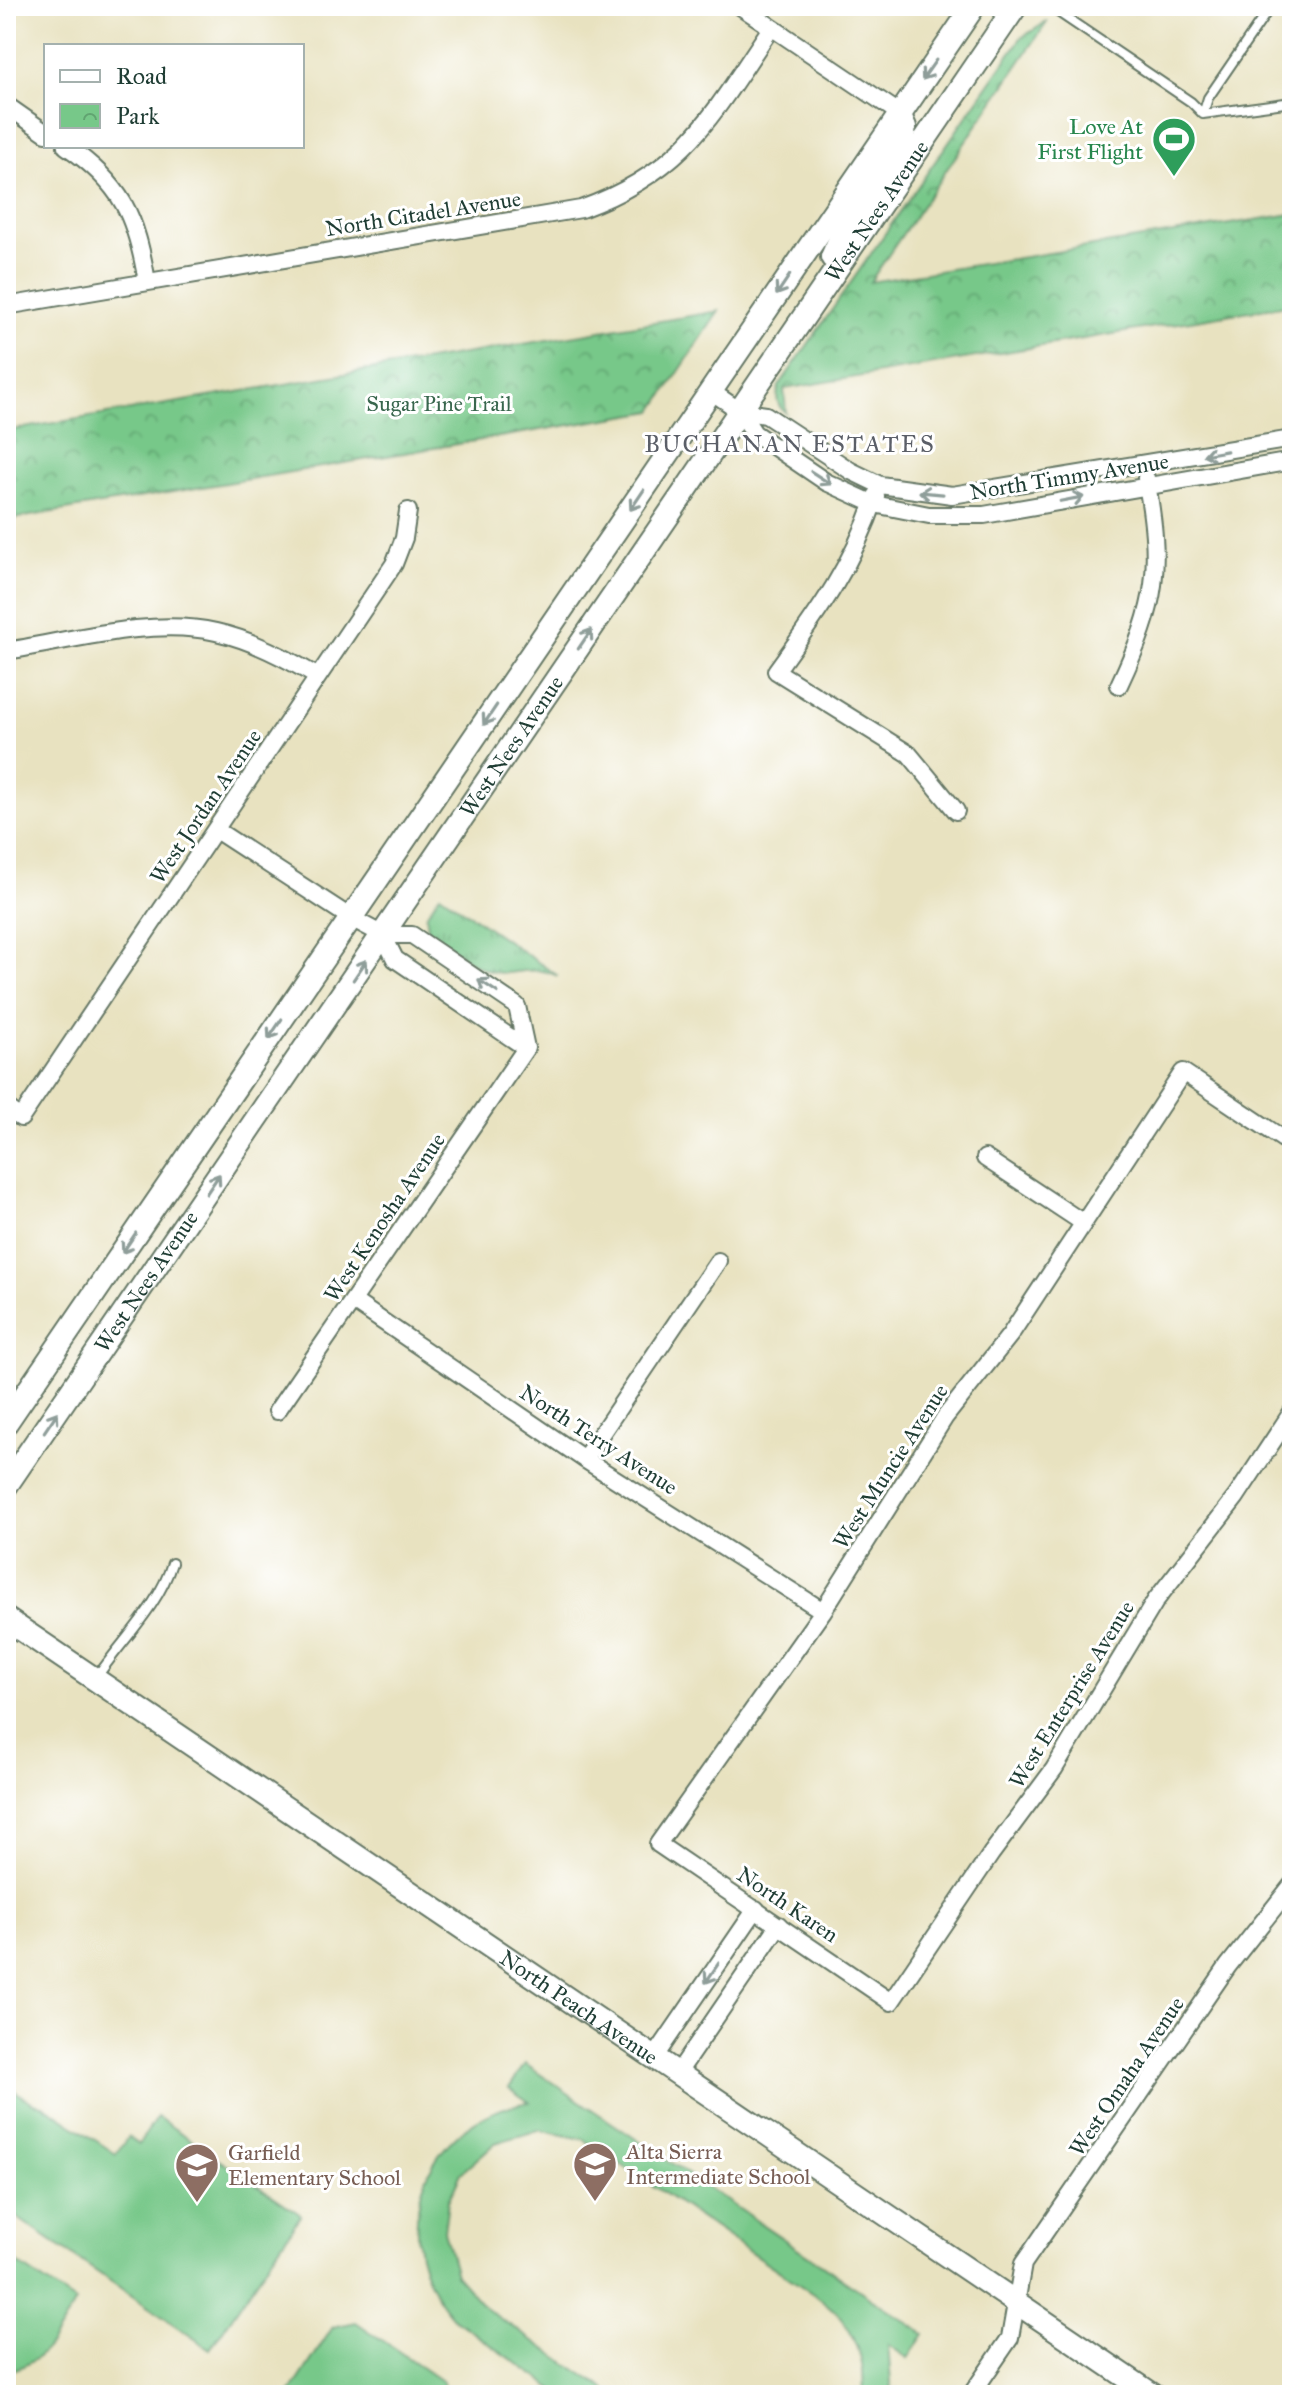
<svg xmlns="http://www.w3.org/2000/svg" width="1298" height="2401" font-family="'IM FELL Great Primer',serif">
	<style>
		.grass { fill: url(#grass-tufts); stroke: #4b825e; stroke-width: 2 }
		.park { fill: url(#park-crowns); stroke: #4b825e; stroke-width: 2 }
		.garden { fill: #77c889; stroke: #4b825e; stroke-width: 2 }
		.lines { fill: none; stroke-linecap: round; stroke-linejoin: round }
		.lane-casing { stroke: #657765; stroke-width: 12 }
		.street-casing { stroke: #657765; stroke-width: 20 }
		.secondary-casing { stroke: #657765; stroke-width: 26 }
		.lane { stroke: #fff; stroke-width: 8 }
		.street { stroke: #fff; stroke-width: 16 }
		.secondary { stroke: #fff; stroke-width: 22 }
		.oneway { stroke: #8f9e9a }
		.labels { text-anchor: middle; stroke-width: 6; stroke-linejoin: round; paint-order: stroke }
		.leisure-label { font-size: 22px; fill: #27864d; stroke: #fff; text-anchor: end }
		.street-label { font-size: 22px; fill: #1f3d34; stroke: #fff }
		.park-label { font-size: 22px; fill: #39674e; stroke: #fff }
		.education-label { font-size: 22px; fill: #785e54; stroke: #fff; text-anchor: start }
		.neighbourhood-label { font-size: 24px; letter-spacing: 2px; fill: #5b5f68; stroke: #fff }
	</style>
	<defs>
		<pattern id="grass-tufts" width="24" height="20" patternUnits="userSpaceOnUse" patternTransform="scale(2)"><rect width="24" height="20" fill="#77c889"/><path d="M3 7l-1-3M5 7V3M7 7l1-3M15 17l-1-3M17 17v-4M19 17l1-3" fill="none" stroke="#61a471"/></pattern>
		<pattern id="park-crowns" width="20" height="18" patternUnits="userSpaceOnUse" patternTransform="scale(2)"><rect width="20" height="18" fill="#77c889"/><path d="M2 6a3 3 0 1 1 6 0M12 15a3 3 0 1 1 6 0" fill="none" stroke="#61a471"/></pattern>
	</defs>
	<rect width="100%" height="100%" fill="#fff"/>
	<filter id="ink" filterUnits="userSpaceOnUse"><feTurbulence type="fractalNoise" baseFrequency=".0125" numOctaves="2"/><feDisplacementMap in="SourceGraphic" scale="16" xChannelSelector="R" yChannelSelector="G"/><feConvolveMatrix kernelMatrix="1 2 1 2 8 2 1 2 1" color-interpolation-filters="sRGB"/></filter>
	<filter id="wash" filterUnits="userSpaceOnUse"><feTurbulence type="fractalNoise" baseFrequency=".006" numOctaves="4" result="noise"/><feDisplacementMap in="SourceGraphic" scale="32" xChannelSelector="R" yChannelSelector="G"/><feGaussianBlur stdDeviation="1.8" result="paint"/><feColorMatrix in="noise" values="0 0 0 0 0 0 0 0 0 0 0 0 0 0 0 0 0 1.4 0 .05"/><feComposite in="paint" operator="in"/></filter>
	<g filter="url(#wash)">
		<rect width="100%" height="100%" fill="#e8e2c0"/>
		<path class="grass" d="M440,894l118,82c-30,-13 -44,2 -68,-5 -22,-6 -44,-29 -62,-42l-2,-14z"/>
		<path class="park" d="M1048,21l-178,261 422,-68v90l-508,85 2,24c-10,-8 -10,-15 -7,-27l242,-348z
			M719,311l-66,100 -647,109v-89z"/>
		<path class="garden" d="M525,2064l399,270 -16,24 -20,-13 4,50h-29c4,-39 -11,-71 -41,-95l-239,-161 -44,-9 -44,13 -34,30 -13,28 -4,30 12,44 30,34 128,86h-51l-108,-75c-74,-81 -36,-200 74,-218l-20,-14z
			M6,2085l27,18 10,2 73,49 12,-17 11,7 18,-27 144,98 -91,134 -204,-139z
			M6,2256l69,46c-18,31 -30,63 -69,69z
			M356,2322l87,60 2,13h-156l44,-68z"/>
	</g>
	<g filter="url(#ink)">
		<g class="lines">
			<g class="lane-casing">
				<path id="lane" d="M1049,6l142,96 12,12
					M1203,114l5,-16 63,-92
					M1203,114l89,-12
					M97,1677c26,-38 62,-71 75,-114"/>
			</g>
			<g class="street-casing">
				<path id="street" d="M740,6l159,107
					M6,105l40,28
					M66,146c56,38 70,70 81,136
					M6,306l575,-97c105,-38 131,-94 190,-181
					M712,392l28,19 14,22 72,49 48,22 55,11h55l308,-54
					M740,411l26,4 85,56 29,14 72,10 340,-56
					M876,496c-23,69 -58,117 -100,175l133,83 47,57
					M6,651c64,-10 146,-34 210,-19 36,8 70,26 102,45
					M1119,685c39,-83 43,-117 27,-207
					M216,830l135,88 32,17h29l105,71 9,42
					M383,935l12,24 131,89
					M6,1107l15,11 373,-554 10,-26 4,-27
					M1292,1145l-109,-73 -173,263 -65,82 -122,194 -165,233 233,158 100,-148 63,-85 102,-169 80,-103 56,-85
					M985,1158l97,64
					M353,1301l231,158 239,152
					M277,1411l249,-363
					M584,1459l134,-198
					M654,2058l102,-149
					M677,2074l102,-149
					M971,2395l39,-57 13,-74 205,-298 64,-81"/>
			</g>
			<g class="secondary-casing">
				<g id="secondary">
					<path d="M832,257l13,-29 57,-84 3,-17 -6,-14"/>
					<path d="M6,1423l968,-1417"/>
					<path id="s1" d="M6,1486l1010,-1480"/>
					<path id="s2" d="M6,1619l1147,776"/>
				</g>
			</g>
			<use href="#lane" class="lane"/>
			<use href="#street" class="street"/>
			<use href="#secondary" class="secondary"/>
		</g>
		<defs><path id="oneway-shaft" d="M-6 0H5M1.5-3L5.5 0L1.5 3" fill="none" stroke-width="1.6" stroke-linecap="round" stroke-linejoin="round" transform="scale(2)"/></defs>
		<g class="oneway">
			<use href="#oneway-shaft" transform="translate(929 70) rotate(125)"/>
			<use href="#oneway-shaft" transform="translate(783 285) rotate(124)"/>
			<use href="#oneway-shaft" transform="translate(1215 453) rotate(170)"/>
			<use href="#oneway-shaft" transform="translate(821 478) rotate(33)"/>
			<use href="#oneway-shaft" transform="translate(931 493) rotate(-175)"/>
			<use href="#oneway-shaft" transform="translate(1072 499) rotate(-11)"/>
			<use href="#oneway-shaft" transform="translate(637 500) rotate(124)"/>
			<use href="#oneway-shaft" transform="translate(585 639) rotate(-56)"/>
			<use href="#oneway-shaft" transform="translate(490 715) rotate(124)"/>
			<use href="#oneway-shaft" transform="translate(360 970) rotate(-56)"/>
			<use href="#oneway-shaft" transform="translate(488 986) rotate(-146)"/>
			<use href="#oneway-shaft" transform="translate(275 1029) rotate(124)"/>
			<use href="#oneway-shaft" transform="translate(213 1184) rotate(-56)"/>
			<use href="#oneway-shaft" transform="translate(129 1243) rotate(124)"/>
			<use href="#oneway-shaft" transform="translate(51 1422) rotate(-56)"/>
			<use href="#oneway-shaft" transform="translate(712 1973) rotate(124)"/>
		</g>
	</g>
	<defs>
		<g id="stadium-pin" transform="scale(2.3)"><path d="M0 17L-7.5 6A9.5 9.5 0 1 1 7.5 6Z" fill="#2e9e5b" stroke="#fff"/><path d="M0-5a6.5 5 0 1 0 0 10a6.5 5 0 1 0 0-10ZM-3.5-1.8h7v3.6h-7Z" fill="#fff"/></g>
		<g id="school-pin" transform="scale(2.3)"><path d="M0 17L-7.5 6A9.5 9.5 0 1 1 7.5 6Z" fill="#8d6e63" stroke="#fff"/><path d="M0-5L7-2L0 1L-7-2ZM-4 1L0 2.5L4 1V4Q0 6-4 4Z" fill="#fff"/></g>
	</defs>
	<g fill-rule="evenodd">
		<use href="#stadium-pin" x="1174" y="139"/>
		<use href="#school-pin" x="595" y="2164"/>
		<use href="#school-pin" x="197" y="2165"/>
	</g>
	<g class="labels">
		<g class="leisure-label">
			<text x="1143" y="134">Love At<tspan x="1143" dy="25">First Flight</tspan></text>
		</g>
		<g class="street-label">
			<text dy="8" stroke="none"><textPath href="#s1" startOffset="1544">West Nees Avenue</textPath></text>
			<text transform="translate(423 213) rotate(-9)" y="8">North Citadel Avenue</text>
			<text transform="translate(1069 476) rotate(-9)" y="8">North Timmy Avenue</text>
			<text dy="8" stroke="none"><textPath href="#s1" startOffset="896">West Nees Avenue</textPath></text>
			<text transform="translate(205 806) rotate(-56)" y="8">West Jordan Avenue</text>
			<text transform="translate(384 1217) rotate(-56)" y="8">West Kenosha Avenue</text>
			<text dy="8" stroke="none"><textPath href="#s1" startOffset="248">West Nees Avenue</textPath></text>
			<text transform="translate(599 1439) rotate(33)" y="8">North Terry Avenue</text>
			<text transform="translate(890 1466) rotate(-57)" y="8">West Muncie Avenue</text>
			<text transform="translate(1071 1694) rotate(-58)" y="8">West Enterprise Avenue</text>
			<text transform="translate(788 1904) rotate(34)" y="8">North Karen</text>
			<text dy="8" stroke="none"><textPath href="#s2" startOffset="692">North Peach Avenue</textPath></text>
			<text transform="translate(1126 2076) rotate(-56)" y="8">West Omaha Avenue</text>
		</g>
		<g class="park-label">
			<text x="439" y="411">Sugar Pine Trail</text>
		</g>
		<g class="education-label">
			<text x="626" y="2159">Alta Sierra<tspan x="626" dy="25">Intermediate School</tspan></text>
			<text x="228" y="2160">Garfield<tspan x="228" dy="25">Elementary School</tspan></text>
		</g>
		<g class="neighbourhood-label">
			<text x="790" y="452">BUCHANAN ESTATES</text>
		</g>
	</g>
	<rect width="1298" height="2401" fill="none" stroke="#fff" stroke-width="32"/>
	<rect x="44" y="44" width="260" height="104" fill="#ffffff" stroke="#a5b1ae" stroke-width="2"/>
	<rect x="60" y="70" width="40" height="12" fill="#ffffff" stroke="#a5b1ae" stroke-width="2"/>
	<text x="116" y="84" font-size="24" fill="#1f3d34">Road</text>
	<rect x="60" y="104" width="40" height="24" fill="url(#park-crowns)" stroke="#a5b1ae" stroke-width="2"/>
	<text x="116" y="124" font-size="24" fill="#1f3d34">Park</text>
</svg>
